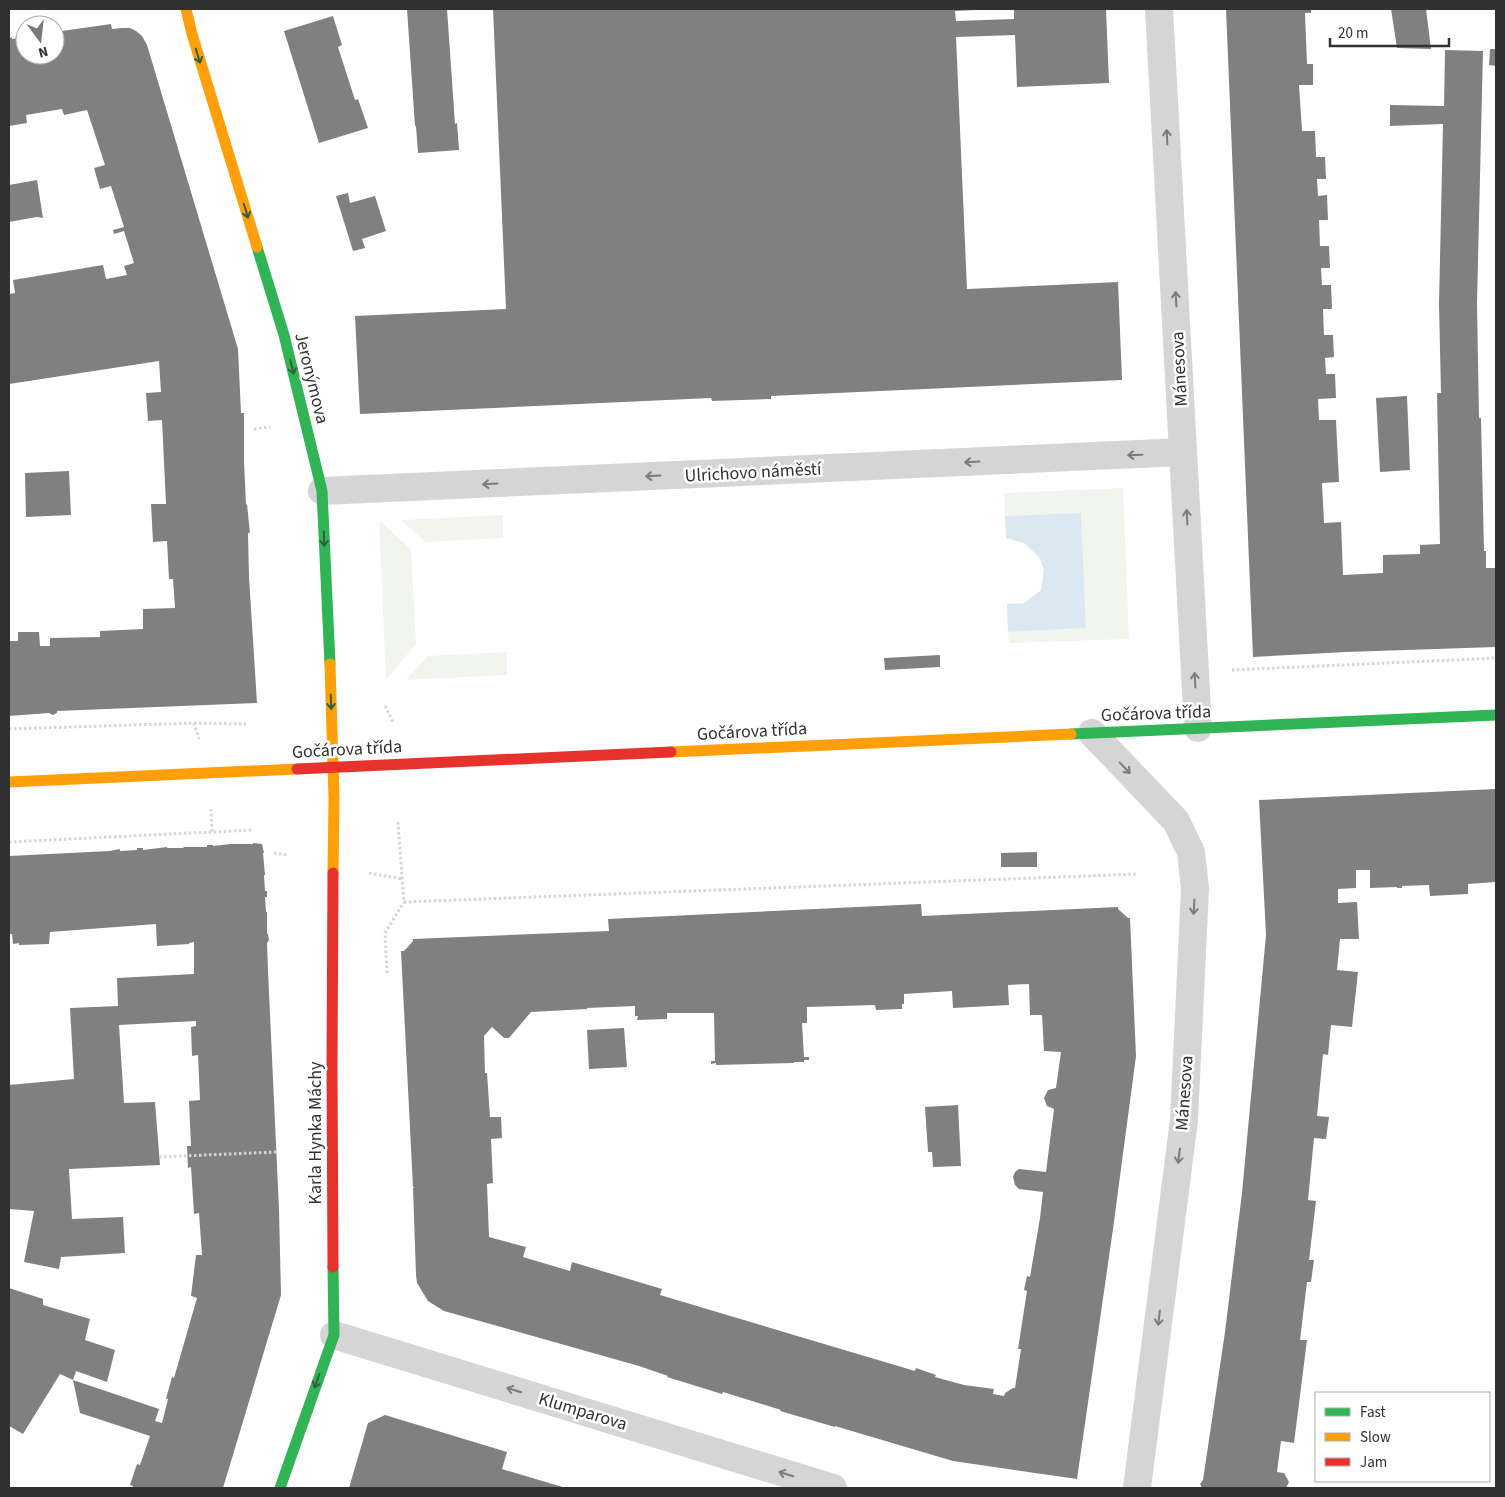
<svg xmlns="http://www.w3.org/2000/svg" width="1505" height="1497" font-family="'Source Sans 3',sans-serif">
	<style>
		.green { fill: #f1f5ee }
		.water { fill: #dce8f1 }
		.building { fill: #808080; fill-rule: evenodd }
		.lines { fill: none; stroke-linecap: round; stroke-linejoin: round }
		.path { stroke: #d5d5d5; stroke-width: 3; stroke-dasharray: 2.5 2.5; stroke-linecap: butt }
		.street { stroke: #d5d5d5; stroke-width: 28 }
		.fast { stroke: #30b455; stroke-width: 11 }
		.slow { stroke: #ff9f0a; stroke-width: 11 }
		.jam { stroke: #e5322d; stroke-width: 11 }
		.oneway { stroke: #315f3e }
		.oneway2 { stroke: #7b7b7b }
		.labels { text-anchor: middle; stroke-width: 5; stroke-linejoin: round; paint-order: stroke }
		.street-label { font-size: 18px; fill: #313131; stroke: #fff }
	</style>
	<rect width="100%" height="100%" fill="#fff"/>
	<path class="green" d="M1123,488l6,151 -120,4 -1,-11 78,-4 -5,-115 -76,3 -1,-23z
		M503,515v23l-78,4 -24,-22z
		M379,520l32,30 5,94 -30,36z
		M507,652v23l-101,5 22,-24z"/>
	<path class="water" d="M1081,513l5,115 -78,4 -1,-28 17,-1 17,-13 3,-20 -5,-13 -15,-14 -18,-5 -1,-22z"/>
	<path class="building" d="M407,9h40l8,115 2,-1 2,27 -41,3 -2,-27h-1z
		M493,9h483v1l-21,1 1,10 58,-2v-10h92l3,74 -92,4 -2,-52 -59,2 11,252 151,-7 4,98 -351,16v3l-59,2 -1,-3 -351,16 -5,-98 151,-7z
		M1226,9h85v4h-6l2,51h6v21h-14l3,46h13l1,26h9l1,22h-9l1,17 9,-1 1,25h-9l1,26h9l1,22h-9l1,17h9l1,24h-9l1,26h9l1,22 -9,1 1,16h9l1,24 -18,1 1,21h17l3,62 -17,1 2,40 17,-1 2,53 40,-2v-18l37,-1v-9l20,-1 -3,-151h4l-2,-89 4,-180 -53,2v-21l54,1 1,-56 38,1 -6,252 2,115h2l3,133h2v17h10v79l-150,5 -93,5z
		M1391,9h35l5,40 -34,-1z
		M333,16l9,29 -4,2 17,53 3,-1 10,29 -49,15 -35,-112z
		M111,24l1,5 10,-1h8l6,3 6,5 5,9 91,304 3,64h3v49l2,43 1,-1 3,29h-2l1,44 8,126 -200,8v2l-4,2 -4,-2 -40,3v-75h9v-9h21l1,14h10v-8l50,-1v-6l43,-2v-20l32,-1 -2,-29h-4l-2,-38 -14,1 -2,-38h15l-4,-84 -14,1 -2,-28 15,-1 -2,-31 -150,23v-90l6,-1 -2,-13 90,-15 3,14 21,-4 -3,-9 10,-3 -10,-32 -10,3 -1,-4 11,-3 -13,-41 -11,3 -6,-21 11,-3 -18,-55 -23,5 -2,-6 -36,6 1,8 -18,3v-87l3,-2v2l13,-2v18h30v-23z
		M1490,49h6v17l-7,-1z
		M37,180l6,38 -6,-1 -28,5v-37z
		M348,193l2,10 25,-7 11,35 -24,8 3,9 -12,3 -17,-55z
		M1407,396l3,74 -30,2 -4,-74z
		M69,471l2,44 -45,2 -1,-44z
		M940,655v12l-55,3 -1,-12z
		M1496,789v93l-28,2v10l-38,2 -1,-11 -27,1v2h-5v-1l-27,1v-18h-14v18l-18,1v14l19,-1 2,37h-19l-3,31 21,2 -6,55 -21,-2 -3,30 -5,-1 -6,62 12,1 -3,22 -12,-1 -6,62 8,1 -7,59h5l-3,22h-4l-7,58h7l-13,103 -13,-2 -4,31 7,1 5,9 -3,6h-84l-2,-4 3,-4 22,-148 17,-139 24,-258 -7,-135z
		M253,843l9,1 2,9h-1l2,22h-1l1,16h2v6h-2l1,15h1v22h1l1,6 -2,3 1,28 11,238 2,86 -58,193h-91l1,-2 -3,-1 7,-21 3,1 10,-29 -70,-23 -7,-33 86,29 -4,12 7,2 6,-24h-2l6,-22 2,1 23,-80 -6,-2 5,-41h6l-3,-42 -5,1 -3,-47 -3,1 -1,-22h4l-2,-45 11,-1 -2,-45 -6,1 -1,-29 5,-1v-5l-77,4 5,78 31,-1 5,63 -91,4 3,50 51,-2 2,36 -64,4 -2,12 -35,-7 10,-51 -25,-2v-124l65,-6 -4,-71 48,-2 -1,-28 77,-4v-32l-5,1v1l-32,2 -1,-22 -106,8 -1,12 -30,1v-2l-6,1 -1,-10h-3v-78l101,-5 10,-2v2l17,-1v-2h6v2l24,-3v1h17l-1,-1h24v-2h6v1l17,-2h23z
		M1037,852v15h-36v-14z
		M921,904l1,12 196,-9v2l10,9h2l6,138 -23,173 -36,250 -124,-18 -118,-35v1l-55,-16 1,-1 -58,-18 -1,2 -55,-17 1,-1 -29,-10 -195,-55 -16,-10 -11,-18 -1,-8 -3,-87h1v-1h-1l-12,-236h3l9,-10v-2l196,-8 -1,-12zM1029,984l1,31h12l2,36 17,1 -5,36 -8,2 -4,8 3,8 7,3 -8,63 -27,-3 -4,3 -2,5 2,8 4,4 24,3 -3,26 -10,59 -3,-1 -3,14 3,1 -9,58h3l-6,39h-2l-8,5 -1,3 -11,-2 1,-5 -30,-4 -29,-8 1,-2 -20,-7 -1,3 -255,-76 2,-6 -90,-27 -2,9 -47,-14 3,-10 -37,-10 -2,-53 6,-1 -2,-44 11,-1 -1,-21h-11l-3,-44h-2l-1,-37 8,-9 12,11h5l22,-26 56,-3v-1l48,-2v10h3l-1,4 30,-1v-6h47l1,48h-4v3l5,-1v2l78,-2v-1h10v-2h5v-3h-5l-2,-34h5v-16l68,-2 1,5 26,-1v-5h2v-10l48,-3 1,17 56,-3 -1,-20z
		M624,1028l3,39 -38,2 -2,-39z
		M958,1105l3,61 -28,1 -1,-15h-4l-3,-45z
		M9,1288l34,11v6l47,14 -5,21 30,10 -8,32 -31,-11 -3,9 -13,-6 -37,60 -14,-8z
		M385,1415l122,37 -5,17 64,19h-217l19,-65z"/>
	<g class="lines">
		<path class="path" d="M254,429l16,-2
			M1232,670l264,-12
			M385,706l8,16
			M194,723l5,16
			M9,729l185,-6 52,1
			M211,809l1,24
			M398,822l6,80 734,-28
			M9,842l243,-12
			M274,853l15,2
			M369,873l34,6
			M387,973l-2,-40 19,-31
			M159,1157l117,-5"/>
		<path class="street" d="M1159,9l39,719
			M322,491l861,-39
			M1092,733l84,88 15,31 4,37 -11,231 -47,368
			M334,1335l499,153"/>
		<path class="fast" d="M257,247l27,88 38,156 8,173
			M1071,734l425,-19
			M280,1488l54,-153 -1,-68"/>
		<path class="slow" d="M186,9l6,25 65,213
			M330,664l4,134 -1,75
			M671,752l400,-18
			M9,782l288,-13"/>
		<path class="jam" d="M297,769l374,-17
			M333,873l-1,194 1,200"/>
	</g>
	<defs><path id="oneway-shaft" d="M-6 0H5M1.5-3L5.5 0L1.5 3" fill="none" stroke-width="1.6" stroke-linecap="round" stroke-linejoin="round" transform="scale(1.25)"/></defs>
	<g class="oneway">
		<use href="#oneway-shaft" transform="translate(198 56) rotate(73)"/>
		<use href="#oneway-shaft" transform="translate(246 211) rotate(73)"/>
		<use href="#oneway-shaft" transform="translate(292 367) rotate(76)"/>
		<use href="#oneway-shaft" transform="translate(324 539) rotate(88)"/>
		<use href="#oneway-shaft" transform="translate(331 702) rotate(88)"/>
		<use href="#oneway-shaft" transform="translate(317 1381) rotate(109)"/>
	</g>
	<g class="oneway2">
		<use href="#oneway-shaft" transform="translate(1167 137) rotate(-93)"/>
		<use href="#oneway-shaft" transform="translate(1176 299) rotate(-93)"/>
		<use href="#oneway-shaft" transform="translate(1135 455) rotate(178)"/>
		<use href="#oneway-shaft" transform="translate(972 462) rotate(177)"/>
		<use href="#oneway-shaft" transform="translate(653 476) rotate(177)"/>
		<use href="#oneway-shaft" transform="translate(490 484) rotate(177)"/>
		<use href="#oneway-shaft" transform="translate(1187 517) rotate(-93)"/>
		<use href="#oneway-shaft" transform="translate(1195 680) rotate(-93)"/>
		<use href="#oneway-shaft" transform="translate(1125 768) rotate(46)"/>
		<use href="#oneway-shaft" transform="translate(1194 907) rotate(93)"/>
		<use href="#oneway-shaft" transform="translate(1179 1156) rotate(97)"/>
		<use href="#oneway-shaft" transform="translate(1159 1318) rotate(97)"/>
		<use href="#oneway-shaft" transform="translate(514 1390) rotate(-163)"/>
		<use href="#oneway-shaft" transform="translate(786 1474) rotate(-163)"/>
	</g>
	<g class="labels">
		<g class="street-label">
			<text transform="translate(1179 369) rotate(-93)" y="6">Mánesova</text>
			<text transform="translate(312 378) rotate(76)" y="6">Jeronýmova</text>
			<text transform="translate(753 472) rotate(-3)" y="6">Ulrichovo náměstí</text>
			<text transform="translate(1156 713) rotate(-2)" y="6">Gočárova třída</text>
			<text transform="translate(752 731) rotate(-3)" y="6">Gočárova třída</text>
			<text transform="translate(347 749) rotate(-3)" y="6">Gočárova třída</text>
			<text transform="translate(1184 1093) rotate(-86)" y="6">Mánesova</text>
			<text transform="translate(315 1133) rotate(-90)" y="6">Karla Hynka Máchy</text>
			<text transform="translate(583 1411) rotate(17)" y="6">Klumparova</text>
		</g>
	</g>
	<rect width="1505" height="1497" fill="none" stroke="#313131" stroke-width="20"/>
	<rect x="1315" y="1392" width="175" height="90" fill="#ffffff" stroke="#adadad"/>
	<rect x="1325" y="1408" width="25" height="8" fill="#30b455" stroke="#adadad"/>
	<text x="1360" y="1417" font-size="15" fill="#313131">Fast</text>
	<rect x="1325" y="1433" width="25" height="8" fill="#ff9f0a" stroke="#adadad"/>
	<text x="1360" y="1442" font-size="15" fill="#313131">Slow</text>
	<rect x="1325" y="1458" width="25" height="8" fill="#e5322d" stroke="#adadad"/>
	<text x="1360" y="1467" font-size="15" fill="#313131">Jam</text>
	<g transform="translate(40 40) rotate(165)"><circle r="24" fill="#ffffff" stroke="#adadad"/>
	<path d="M0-4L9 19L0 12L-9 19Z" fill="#797979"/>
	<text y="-8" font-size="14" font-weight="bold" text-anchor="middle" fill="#313131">N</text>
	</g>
	<path d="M1330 38v8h119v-8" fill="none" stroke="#313131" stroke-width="2.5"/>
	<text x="1338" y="38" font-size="15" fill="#313131" stroke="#ffffff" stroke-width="4" paint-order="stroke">20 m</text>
</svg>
